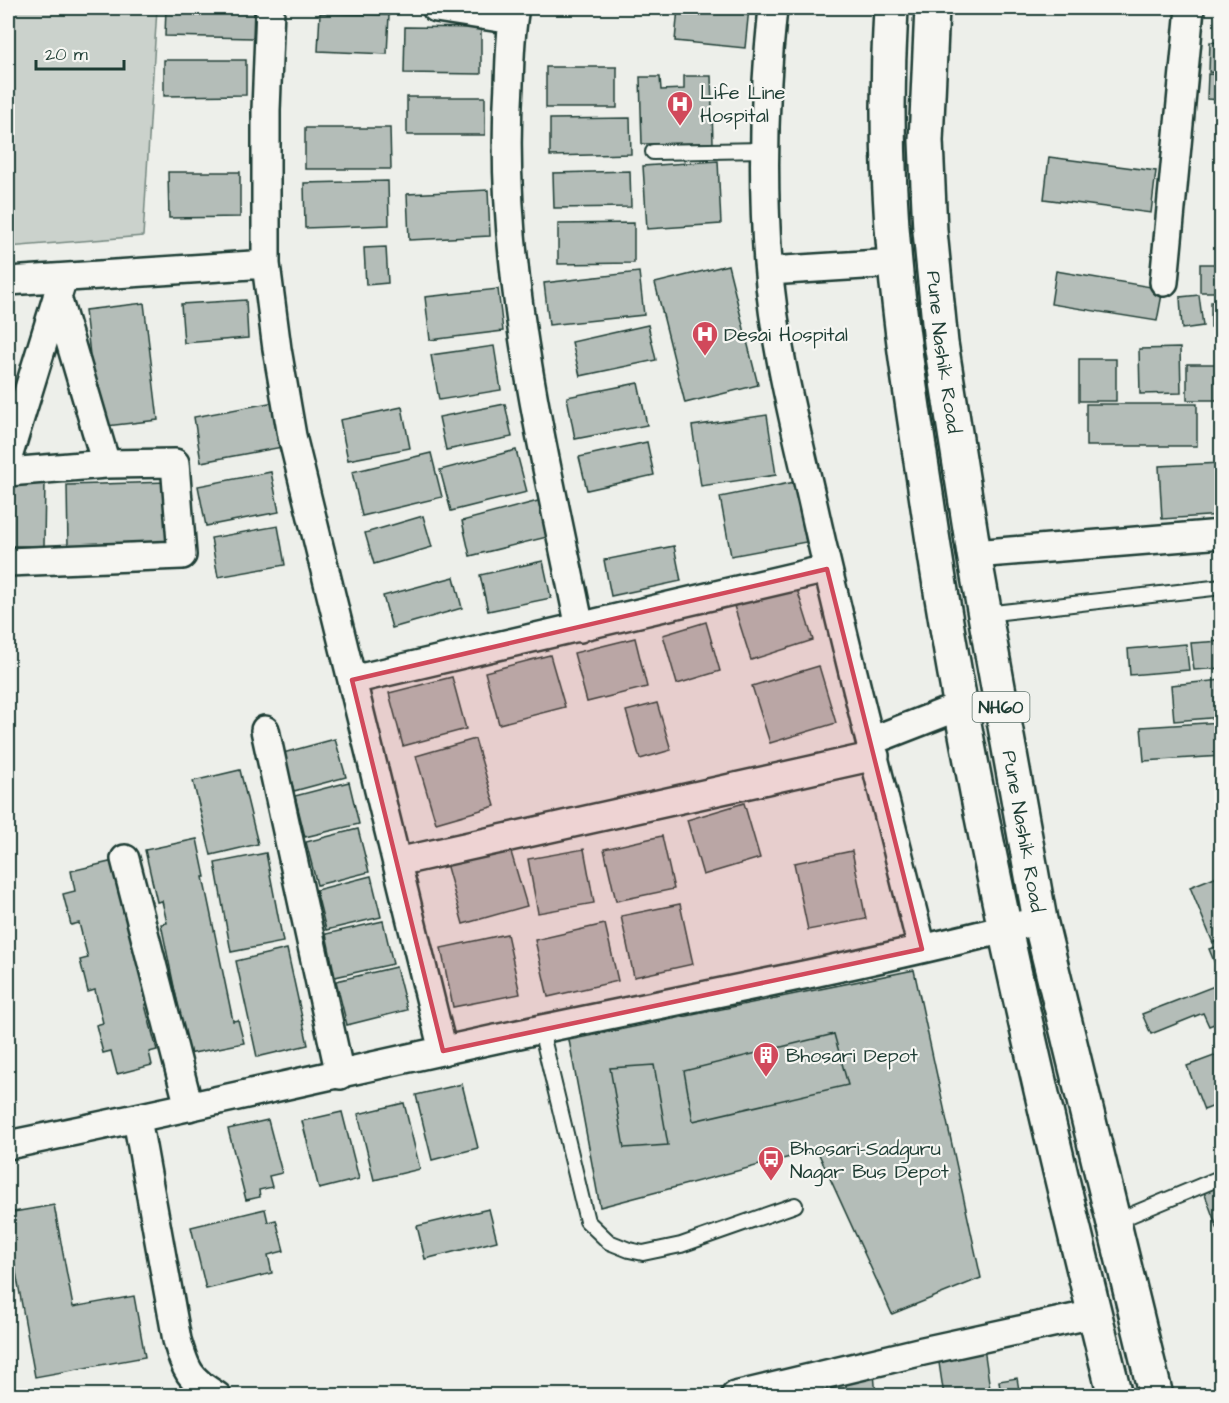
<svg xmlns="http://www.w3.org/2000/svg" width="1229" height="1403" font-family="'Architects Daughter',sans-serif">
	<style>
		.green { fill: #cbd2cc; stroke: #758880; stroke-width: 1.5 }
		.building { fill: #b4bdb8; stroke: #1f3d34; stroke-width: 1.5 }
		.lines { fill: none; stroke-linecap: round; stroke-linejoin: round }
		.lane-casing { stroke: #1f3d34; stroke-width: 18 }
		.street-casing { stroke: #1f3d34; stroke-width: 32 }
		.highway-casing { stroke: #1f3d34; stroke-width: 38 }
		.lane { stroke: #f6f6f2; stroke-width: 14 }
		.street { stroke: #f6f6f2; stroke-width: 27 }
		.highway { stroke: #f6f6f2; stroke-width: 33 }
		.marked { fill: #d1495b; fill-opacity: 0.2; stroke: #d1495b; stroke-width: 4.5; stroke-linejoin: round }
		.labels { text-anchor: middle; stroke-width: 4.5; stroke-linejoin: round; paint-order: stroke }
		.shield { fill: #f6f6f2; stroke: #60746d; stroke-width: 1.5 }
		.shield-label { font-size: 18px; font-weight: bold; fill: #1f3d34 }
		.poi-label { font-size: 20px; fill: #1f3d34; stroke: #f6f6f2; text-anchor: start }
		.street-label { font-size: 20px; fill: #1f3d34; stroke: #f6f6f2 }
	</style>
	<rect width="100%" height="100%" fill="#edefea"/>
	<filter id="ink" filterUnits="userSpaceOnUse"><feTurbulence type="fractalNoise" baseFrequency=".0167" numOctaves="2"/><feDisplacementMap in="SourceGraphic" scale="12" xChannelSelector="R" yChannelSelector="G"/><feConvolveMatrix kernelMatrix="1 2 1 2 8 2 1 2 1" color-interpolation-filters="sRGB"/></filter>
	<g filter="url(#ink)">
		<path class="green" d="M8,8h149l-14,228 -135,11z"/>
		<path class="building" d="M166,8h88l-1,30 -88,-2z
			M678,8h71l-4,40 -70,-7z
			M1218,8h4v29h-5z
			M320,13l69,2 -2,39 -69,-3z
			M405,27l76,1v46l-77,-1z
			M1210,42l12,1v30l-13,-1z
			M164,60h82v35l-82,1z
			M546,67h71v41h-71z
			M1208,74l14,1v25l-15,-1z
			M684,76h27l2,67 -71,1 -2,-67h20l1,13 23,-1z
			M407,97h78v38h-78z
			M630,118l1,36 -81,2v-37z
			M305,128h85l1,41h-86z
			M1049,157l107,14 -5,42 -107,-14z
			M718,161l3,63 -74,5 -4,-63z
			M630,171l1,36 -77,1 -1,-35z
			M168,172h72v45l-71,1z
			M388,181l1,44 -84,3 -1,-45z
			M488,190l2,46 -81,4 -2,-46z
			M634,223v40l-76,1v-40z
			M386,247l2,36 -22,2 -2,-37z
			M1200,264h22v28h-22z
			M728,265l30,120 -73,18 -30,-120z
			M1056,271l107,18 -6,32 -106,-17z
			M639,272l5,43 -95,10 -5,-42z
			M498,289l5,42 -73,9 -5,-43z
			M1199,295l4,31 -21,3 -2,-32z
			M246,300l2,38 -64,5 -3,-39z
			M1211,302h11v25h-11z
			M144,303l14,117 -60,7 -13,-117z
			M648,325l8,35 -76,16 -8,-34z
			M494,346l7,44 -62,10 -8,-45z
			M1180,348l1,45 -41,1 -1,-45z
			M1079,359h37v42h-37z
			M1187,364h35v36h-35z
			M638,383l9,42 -72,14 -8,-42z
			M280,401l8,45 -87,16 -7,-45z
			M505,404l7,33 -66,13 -7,-33z
			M1086,404h111v42h-111z
			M402,407l8,41 -62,12 -8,-40z
			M767,415l9,60 -75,11 -9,-60z
			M647,442l7,33 -67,15 -8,-33z
			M516,450l11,42 -76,19 -11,-41z
			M431,453l11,44 -80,19 -10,-44z
			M1222,463v52l-60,4 -3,-53z
			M271,472l8,40 -73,14 -8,-40z
			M8,480h37l-1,66h-36z
			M168,482l2,63 -102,2 -1,-62z
			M795,482l11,60 -75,14 -11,-59z
			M542,500l9,36 -81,20 -8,-35z
			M423,516l9,31 -58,17 -9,-31z
			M278,526l7,39 -67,12 -7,-39z
			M674,546l7,35 -70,15 -7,-36z
			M543,561l8,37 -63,13 -8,-36z
			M454,577l8,31 -70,20 -9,-32z
			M796,586l17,54 -62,20 -17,-54z
			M706,622l14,49 -43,13 -14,-49z
			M635,638l12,49 -60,15 -13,-49z
			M1222,641v27l-28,2 -3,-27z
			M1186,644l3,26 -59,5 -2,-26z
			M550,655l15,52 -66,17 -14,-52z
			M819,666l17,57 -66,20 -18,-57z
			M452,677l14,52 -63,17 -14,-53z
			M1222,680v37l-48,4 -3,-36z
			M657,703l14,47 -31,9 -14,-48z
			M1222,722v34l-78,5 -3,-34z
			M335,739l11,38 -52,14 -11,-38z
			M475,739l20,67 -59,17 -20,-67z
			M240,770l18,74 -47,11 -18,-74z
			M349,782l10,42 -54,13 -10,-41z
			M744,803l16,55 -57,17 -16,-55z
			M358,829l11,43 -52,13 -11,-43z
			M662,836l12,53 -58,12 -12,-52z
			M197,839l8,38h-2l30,144 5,-1 6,23 -56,11 -27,-130 6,-1 -5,-22 -5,1 -12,-52z
			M508,842l19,64 -64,18 -18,-64z
			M584,849l10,54 -56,10 -10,-54z
			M852,851l14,68 -58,11 -14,-67z
			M266,853l17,89 -52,10 -16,-89z
			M118,860l29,113 -7,2 3,13 7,-2 4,17 -9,2 12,45 -8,2 3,13 -35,9 -6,-23 -8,2 -7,-28 7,-2 -8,-33 -7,2 -8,-32 8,-2 -9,-35 -8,2 -8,-31 12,-3 -4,-20z
			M1222,874v66l-9,3 -23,-56z
			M371,876l10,41 -55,13 -10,-40z
			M680,904l13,60 -59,13 -13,-61z
			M383,921l10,43 -58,13 -9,-43z
			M605,924l13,57 -70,16 -13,-57z
			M507,934l13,60 -67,13 -12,-59z
			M1222,945v36l-13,-32z
			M287,949l21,96 -51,12 -21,-96z
			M396,967l11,43 -60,15 -11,-44z
			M914,970l67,308 -89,36 -75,-164 -217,57 -31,-167z
			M1222,983v38l-13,5 -6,-13 -52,21 -9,-20z
			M834,1034l14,51 -155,36 -9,-50z
			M1222,1053v50l-18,7 -17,-44z
			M654,1065l14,80 -44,3 -14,-80z
			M462,1084l16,64 -46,12 -16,-65z
			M404,1103l16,66 -46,11 -16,-66z
			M342,1112l17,67 -40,10 -17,-68z
			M268,1120l14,53 -13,3 3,11 -13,3 1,7 -14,3 -18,-71z
			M1222,1186v55l-18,-49z
			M54,1205l19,102 61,-11 11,61 -110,20 -27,-149v-15z
			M265,1209l3,13 8,-2 8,31 -16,4 4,18 -66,16 -15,-62z
			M489,1209l8,32 -72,18 -8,-33z
			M984,1348l7,48h-47l-6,-40z
			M874,1373l2,23h-31l2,-21z
			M1017,1378l3,18h-19l-2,-15z"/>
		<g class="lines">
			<g class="lane-casing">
				<path id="lane" d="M653,152l112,-2
					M985,614l237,-27
					M541,1030l46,191 22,21 20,8 14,3 38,-8 114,-40
					M1114,1222l108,-45"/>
			</g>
			<g class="street-casing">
				<path id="street" d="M270,8l-4,102v154l11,85 15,87 151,615
					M436,8l77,12
					M515,8c-5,25 -5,51 -6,76 -12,184 35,365 71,544
					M773,8c-9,84 -11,171 -5,255 6,82 27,162 45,241 33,149 73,297 109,445
					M769,271l126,-8
					M8,281l258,-17
					M1164,282l26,-274
					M57,297l49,167
					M8,457l55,-179
					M8,472l98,-8 69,-1 7,92 -174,7
					M974,554l248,-20
					M352,680l475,-111
					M265,730l75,345
					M871,741l90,-35
					M125,859l64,248
					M397,862l478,-106
					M137,1119l40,221c9,31 12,39 40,56
					M8,1145c178,-36 356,-78 534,-116 166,-35 334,-66 498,-109
					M735,1396l188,-45 171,-37"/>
			</g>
			<g class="highway-casing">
				<g id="highway">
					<path d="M891,8c-6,103 -3,208 10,311 7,61 17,121 26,182 44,302 114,599 188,895"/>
					<path id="s1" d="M932,8l-6,133 4,90 11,112 33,211 66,366 116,476"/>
				</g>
			</g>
			<use href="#lane" class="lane"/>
			<use href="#street" class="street"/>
			<use href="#highway" class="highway"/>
		</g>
	</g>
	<path class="marked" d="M827,569l95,380 -479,102 -91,-371z"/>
	<defs>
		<g id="hospital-pin" transform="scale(1.35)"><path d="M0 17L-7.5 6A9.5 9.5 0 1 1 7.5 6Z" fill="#d1495b" stroke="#f6f6f2"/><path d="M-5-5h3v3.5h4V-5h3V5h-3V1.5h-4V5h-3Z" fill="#fff"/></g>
		<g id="building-pin" transform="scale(1.35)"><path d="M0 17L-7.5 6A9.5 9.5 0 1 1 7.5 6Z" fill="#d1495b" stroke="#f6f6f2"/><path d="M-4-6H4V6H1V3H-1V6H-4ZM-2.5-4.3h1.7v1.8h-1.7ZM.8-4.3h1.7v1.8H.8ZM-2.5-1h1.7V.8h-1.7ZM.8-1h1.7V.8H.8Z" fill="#fff"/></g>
		<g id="bus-pin" transform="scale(1.35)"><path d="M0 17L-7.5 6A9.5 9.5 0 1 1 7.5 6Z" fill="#d1495b" stroke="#f6f6f2"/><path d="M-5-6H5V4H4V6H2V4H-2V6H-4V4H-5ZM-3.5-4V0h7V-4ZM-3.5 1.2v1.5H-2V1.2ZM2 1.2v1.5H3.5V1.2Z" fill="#fff"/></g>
	</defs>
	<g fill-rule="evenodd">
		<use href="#hospital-pin" x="680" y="104"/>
		<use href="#hospital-pin" x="705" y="334"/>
		<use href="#building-pin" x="766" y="1055"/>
		<use href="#bus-pin" x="771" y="1159"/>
	</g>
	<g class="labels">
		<rect class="shield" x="972.5" y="692" width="57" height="30" rx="4.5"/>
		<g class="shield-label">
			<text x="1001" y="713">NH60</text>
		</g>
		<g class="poi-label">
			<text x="700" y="99">Life Line<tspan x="700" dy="23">Hospital</tspan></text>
			<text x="724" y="341">Desai Hospital</text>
			<text x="786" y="1062">Bhosari Depot</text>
			<text x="790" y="1155">Bhosari-Sadguru<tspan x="790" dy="23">Nagar Bus Depot</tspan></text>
		</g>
		<g class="street-label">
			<text dy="7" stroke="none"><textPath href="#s1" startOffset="345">Pune Nashik Road</textPath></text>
			<text dy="7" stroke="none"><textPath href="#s1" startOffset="831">Pune Nashik Road</textPath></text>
		</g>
	</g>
	<rect width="1229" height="1403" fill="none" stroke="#f6f6f2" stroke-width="30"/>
	<rect x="15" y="15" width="1199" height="1373" fill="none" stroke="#1f3d34" stroke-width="2" filter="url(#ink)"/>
	<path d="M36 60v9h88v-9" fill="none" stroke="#1f3d34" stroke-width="3"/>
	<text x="45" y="60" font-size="18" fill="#1f3d34" stroke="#f6f6f2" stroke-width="4.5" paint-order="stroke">20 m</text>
</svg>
